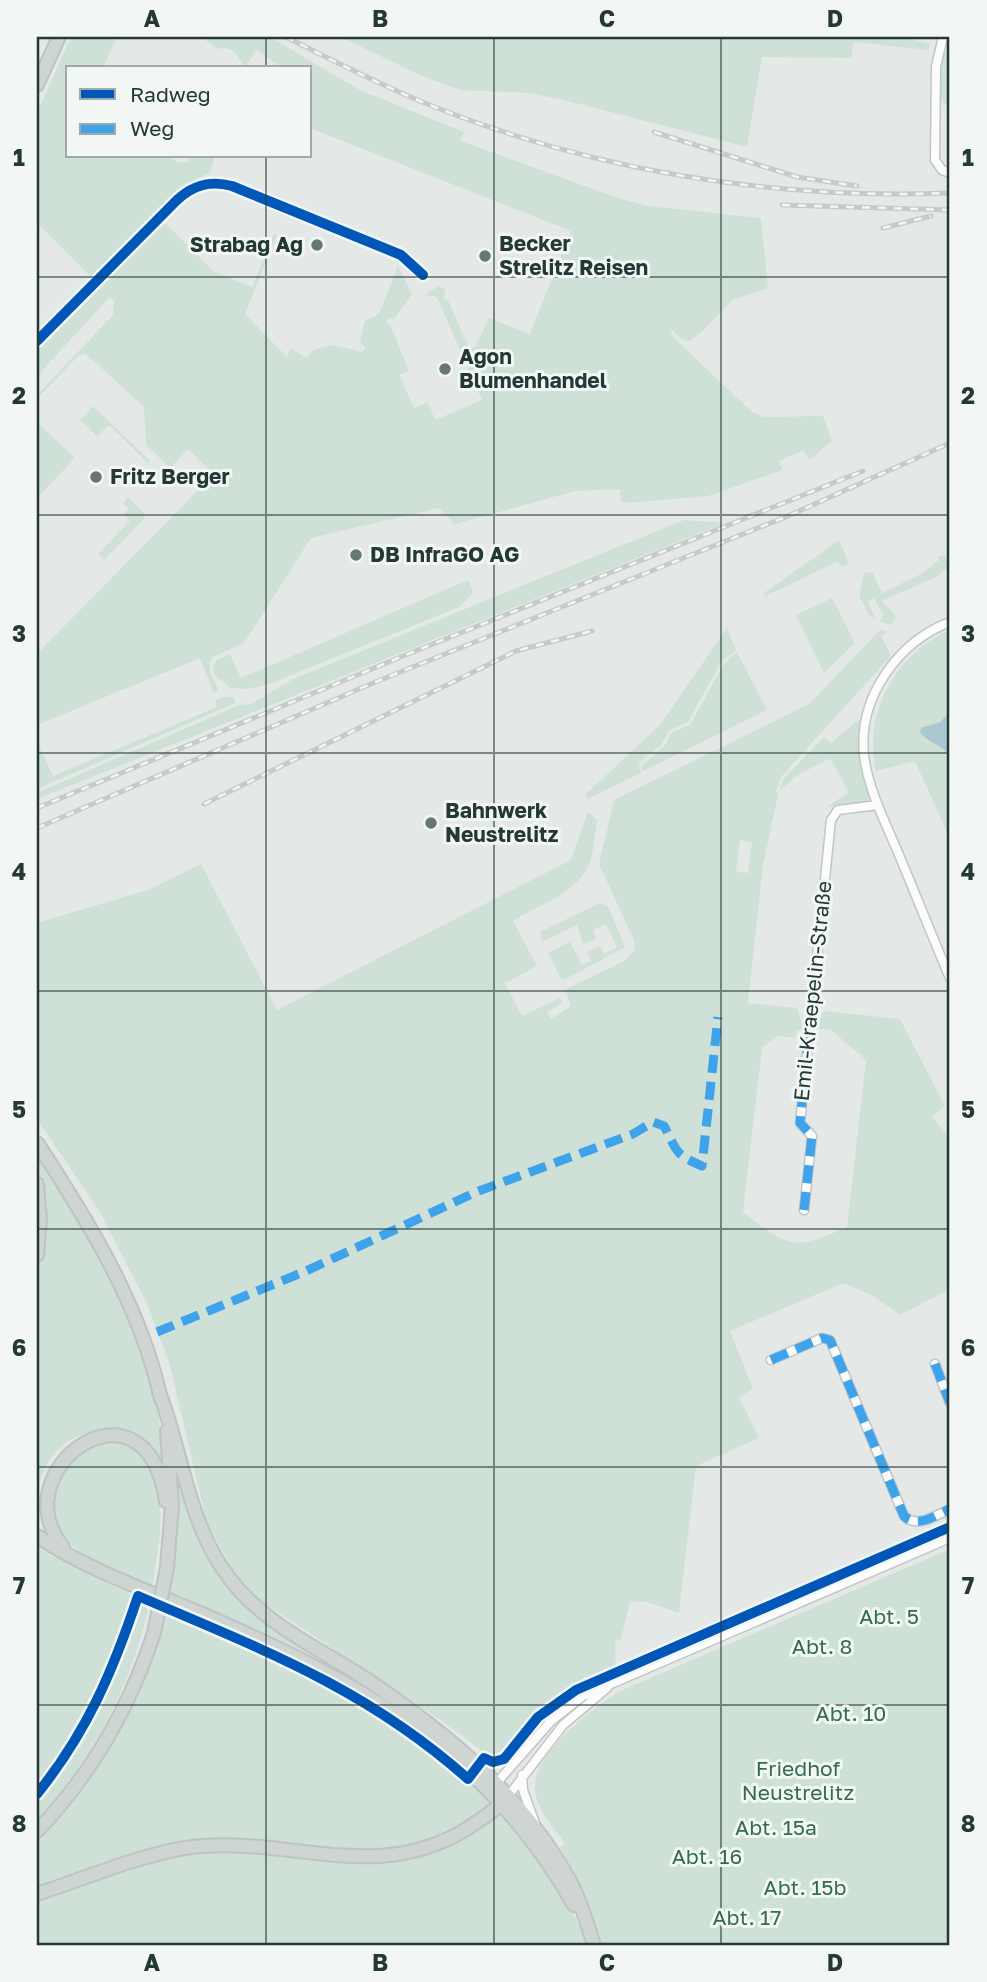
<svg xmlns="http://www.w3.org/2000/svg" width="987" height="1982" font-family="'Golos Text',sans-serif">
	<style>
		.green { fill: #cfe0d6; fill-rule: evenodd }
		.water { fill: #a9c8d2 }
		.lines { fill: none; stroke-linecap: round; stroke-linejoin: round }
		.street-casing { stroke: #c1c6c4; stroke-width: 11 }
		.primary-casing { stroke: #bdc4c3; stroke-width: 16 }
		.street { stroke: #fbfcfb; stroke-width: 8 }
		.primary { stroke: #ced5d3; stroke-width: 12 }
		.rail-casing { stroke: #c7caca; stroke-width: 5 }
		.rail { stroke: #f2f7f5; stroke-width: 2.5; stroke-dasharray: 8; stroke-linecap: butt }
		.primary-bridge-casing { stroke: #bdc4c3; stroke-width: 16; stroke-linecap: butt }
		.primary-bridge { stroke: #ced5d3; stroke-width: 12 }
		.quiet { stroke: #3ea3eb; stroke-width: 9; stroke-dasharray: 18 9; stroke-linecap: butt }
		.cycleway-casing { stroke: #f2f7f5; stroke-width: 15 }
		.cycleway { stroke: #0057b8; stroke-width: 10 }
		.grid { fill: none; stroke: #243936; stroke-width: 2; stroke-opacity: 0.55 }
		.poi-dot { fill: #677774; stroke: #f2f7f5; stroke-width: 2.5 }
		.labels { text-anchor: middle; stroke-width: 6; stroke-linejoin: round; paint-order: stroke }
		.poi-label { font-size: 21px; font-weight: bold; fill: #243936; stroke: #f2f7f5; text-anchor: start }
		.street-label { font-size: 21px; fill: #243936; stroke: #f2f7f5 }
		.park-label { font-size: 21px; fill: #336c4f; stroke: #f2f7f5 }
		.neatline { fill: none; stroke: #243936; stroke-width: 2.5 }
		.grid-label { font-size: 23px; text-anchor: middle; font-weight: bold; fill: #243936 }
	</style>
	<rect width="100%" height="100%" fill="#e4e9e7"/>
	<path class="green" d="M71,37h46l-14,31h-35v88h98l12,6 9,1 4,-7h24l-5,17 -27,13 -92,91 -54,-54v-110z
		M201,37h69l90,53 104,42 -3,9 154,56 33,9 113,12 7,70 -36,12 -29,31 -14,10 -7,-2 -10,-9 -1,5 81,77 12,5 59,-1 9,25 -23,19 -5,-10 -25,11 4,9 -75,26 -82,7 -5,-2 -1,-12 -45,2 -120,33 -16,-16 -128,30 -67,105 -31,14 -3,5v9l9,21h-6l-13,-34 -163,67v-71l177,-180 -26,-25 -18,19 -24,-23 -2,-38 -59,-54 -7,3 -41,43v-4l76,-80 1,-15 -4,-3 -73,79v-27l119,-122 3,3 6,-7 48,48 39,16 22,-53 3,1 -32,79 42,43 4,-9 15,10 9,-9 17,-4 31,7 2,-4 -5,-6 5,-21 14,-7 19,-48 14,28 -18,25 -4,-2 -4,5 4,2 19,47 -10,4 15,33 14,-6 7,18 47,-20 -45,-103 -12,-2 13,-9 7,4 -1,9 4,1 20,46 7,2 14,-30 41,16 41,-103 -261,-103v-60h-27l-27,-18 -10,17c-8,-9 -13,-23 -28,-18z
		M341,37h562l27,7 -2,6 -74,-8 -3,16 -89,-1 -15,90 -187,-48 -30,-6 -70,-3 -38,-14z
		M950,51v59l-11,-13 4,-43z
		M93,406l57,55 -2,2 -39,-38 -12,11 -17,-16z
		M38,423l37,35 -36,38 -2,-3z
		M128,497l16,16v6l-40,41 -6,-6 32,-33 -6,-7 5,-5 -6,-6z
		M684,520l40,3 -687,276v-6l200,-87 14,-2 42,-25z
		M839,540l10,23 -6,4 -6,-5 -5,2 -66,32 -2,-3z
		M938,556h12v10l-14,11 -54,24 15,16 -6,8 -11,-4 3,-7 -9,-16 -6,4 7,16 -5,-2 -11,-20 5,-23 8,-1 10,21 39,-19 18,-14z
		M468,580l5,13 -14,14 -187,76 -24,6 -18,-1 -16,-14 -1,-8 4,-6 13,-6 11,24z
		M832,598l23,45 -31,30 -28,-58z
		M727,628l9,22 -15,12 -33,60 -19,9 -8,14 -22,18 2,10 -54,26 -2,-4 75,-70z
		M880,630l7,1 -5,6 9,19 -110,121 -5,14 2,4 -15,70 -15,138 49,5 7,21 -7,1 -1,8 -18,-2 -16,12 -19,164c46,36 50,39 104,15l19,-167 -35,-30 -16,-2 9,-17 76,8 45,87 -13,11 18,21v151l-50,26 -26,-19 -31,-13 -113,48 23,58 -14,8 20,41 -63,28 -17,147 -32,-11 -17,-1 -9,38 -6,1 1,30c-31,13 -64,24 -85,50 -10,13 -22,36 -37,40l-52,-39 -184,-122 -25,-28 -26,-48 -38,-161 -24,-63 -47,-90 -61,-90v-196l111,-33 53,-26 76,146 294,-150 17,-48 9,8c-2,13 -3,27 -6,39 -8,32 -53,46 -78,62l24,45 -32,17 17,33 38,-18 2,4 -15,11 4,6 20,-13 -6,-16 61,-30 9,-11 -1,-9 -35,-76 15,-64 195,-96zM740,840l12,2 -4,31 -12,-1z
		M950,630v82l-10,10 -14,5v13l18,7 6,10v82l-35,-78 -39,10c-13,-59 19,-117 74,-141z
		M737,652l30,58 -124,61 -1,-5 24,-22 5,-11 19,-8 34,-61z
		M225,697h9l1,6 -198,86v-47l16,34 164,-69 -2,-7z
		M862,720l8,76 -3,6 -40,5 22,-15 -19,-34 -32,17 -19,16 5,-13 40,-41 7,6 26,-22z
		M600,903l8,3 17,41 -63,34 -14,-28 22,-11 12,23 9,-4 -4,-9 13,-6 4,8 13,-7 -11,-23 -13,6 3,8 -13,7 -6,-20 -35,17 -2,-10z
		M37,1152c63,103 122,197 129,322 -17,-8 -29,-29 -46,-39 -7,-5 -19,-4 -27,-3 -33,5 -49,29 -56,60v-221l5,-46z
		M100,1439c8,2 18,3 27,6 49,18 32,102 25,141l-63,-28 -32,-23c-16,-64 -17,-67 43,-96z
		M176,1466c8,26 13,53 25,78 28,60 88,94 142,129l-173,-78 8,-62z
		M37,1548l112,56c-17,82 -56,153 -112,216z
		M950,1549v382l-5,14h-343l-33,-82 -9,-15 5,-5c-12,-16 -30,-35 -30,-56 -1,-35 56,-77 83,-95z
		M166,1611c103,44 219,86 297,170l7,-2 22,26 -56,36 -46,12 -174,-10 -179,47v-51c60,-64 110,-144 129,-228z
		M498,1816l7,1c33,39 63,80 83,128h-551v-45l146,-46 48,-5 122,14 39,-1 34,-9z"/>
	<path class="water" d="M950,712v45c-9,-15 -21,-12 -30,-25l1,-4 19,-6z"/>
	<g class="lines">
		<g class="street-casing">
			<path id="street" d="M943,37l-7,29 -1,94 7,10 8,3
				M37,341l140,-141c16,-15 33,-20 55,-14l169,69 22,20
				M950,622c-52,20 -92,75 -86,133 4,33 20,65 33,95 18,43 35,86 53,128
				M804,1210l8,-74 -12,-13 31,-303 7,-10 40,-5
				M771,1360l51,-22 8,2 74,176c13,13 32,-1 46,-7
				M935,1364l15,39
				M522,1775l1,15 13,36
				M494,1786l57,-65 32,-25 367,-158
				M509,1795l54,-70 44,-37"/>
		</g>
		<g class="primary-casing">
			<path id="primary" d="M37,85l22,-48
				M37,1143c52,79 103,162 124,256
				M37,1184l3,36 -3,35
				M159,1392c24,62 29,133 71,187 36,47 91,70 139,102 79,53 155,116 201,200 11,20 17,43 24,64
				M37,1536c49,33 108,54 163,77 158,69 286,136 374,292
				M63,1547c-63,-77 82,-182 103,-46
				M167,1568l5,-63 -5,-74
				M37,1831c55,-57 92,-122 117,-198
				M37,1894c46,-15 100,-38 148,-46 99,-15 190,39 283,-20 13,-9 27,-17 38,-29"/>
		</g>
		<use href="#street" class="street"/>
		<use href="#primary" class="primary"/>
		<g class="rail-casing">
			<path id="rail" d="M286,37c44,22 88,45 134,64 167,69 351,99 530,92
				M654,132l143,45 60,9
				M782,205l168,5
				M883,228l48,-12
				M204,804l312,-153 76,-20
				M37,808l366,-152 460,-185
				M37,828l336,-145 415,-167 162,-73"/>
		</g>
		<use href="#rail" class="rail"/>
		<g class="primary-bridge-casing">
			<path id="primary-bridge" d="M154,1633l13,-65"/>
		</g>
		<use href="#primary-bridge" class="primary-bridge"/>
		<path class="quiet" d="M804,1210l8,-74 -12,-13 14,-146
			M157,1332l149,-61 170,-79 157,-58 20,-12 11,4c14,25 8,27 38,40l16,-149
			M771,1360l51,-22 8,2 74,176c13,13 32,-1 46,-7
			M935,1364l15,39"/>
		<g class="cycleway-casing">
			<path id="cycleway" d="M37,341l140,-141c16,-15 33,-20 55,-14l169,69 22,20
				M37,1794c50,-62 76,-123 101,-198 123,53 228,92 330,183l16,-21 9,4 11,-3 34,-42 38,-27 374,-163"/>
		</g>
		<use href="#cycleway" class="cycleway"/>
	</g>
	<path class="grid" d="M266,37v31M494,37v1908M721,37v1908M266,156v1789M37,277h913M37,515h913M37,753h913M37,991h913M37,1229h913M37,1467h913M37,1705h913"/>
	<g class="poi-dot">
		<circle cx="317" cy="245" r="7"/>
		<circle cx="485" cy="256" r="7"/>
		<circle cx="445" cy="369" r="7"/>
		<circle cx="96" cy="477" r="7"/>
		<circle cx="356" cy="555" r="7"/>
		<circle cx="431" cy="823" r="7"/>
	</g>
	<g class="labels">
		<g class="poi-label">
			<text x="499" y="251">Becker<tspan x="499" dy="24">Strelitz Reisen</tspan></text>
			<text x="303" y="252" text-anchor="end">Strabag Ag</text>
			<text x="459" y="364">Agon<tspan x="459" dy="24">Blumenhandel</tspan></text>
			<text x="110" y="484">Fritz Berger</text>
			<text x="370" y="562">DB InfraGO AG</text>
			<text x="445" y="818">Bahnwerk<tspan x="445" dy="24">Neustrelitz</tspan></text>
		</g>
		<g class="street-label">
			<text transform="translate(813 991) rotate(-84)" y="7">Emil-Kraepelin-Straße</text>
		</g>
		<g class="park-label">
			<text x="889" y="1624">Abt. 5</text>
			<text x="822" y="1654">Abt. 8</text>
			<text x="851" y="1721">Abt. 10</text>
			<text x="798" y="1776">Friedhof<tspan x="798" dy="24">Neustrelitz</tspan></text>
			<text x="776" y="1835">Abt. 15a</text>
			<text x="707" y="1864">Abt. 16</text>
			<text x="805" y="1895">Abt. 15b</text>
			<text x="747" y="1925">Abt. 17</text>
		</g>
	</g>
	<rect width="987" height="1982" fill="none" stroke="#f2f7f5" stroke-width="77"/>
	<rect x="66" y="66" width="245" height="91" fill="#f2f7f5" stroke="#a0aba9" stroke-width="2"/>
	<rect x="80" y="89" width="35" height="10" fill="#0057b8" stroke="#a0aba9" stroke-width="2"/>
	<text x="130" y="102" font-size="21" fill="#243936">Radweg</text>
	<rect x="80" y="124" width="35" height="10" fill="#3ea3eb" stroke="#a0aba9" stroke-width="2"/>
	<text x="130" y="136" font-size="21" fill="#243936">Weg</text>
	<rect x="38" y="38" width="910" height="1906" class="neatline"/>
	<g class="grid-label">
		<text x="152" y="27">A</text>
		<text x="380" y="27">B</text>
		<text x="607" y="27">C</text>
		<text x="835" y="27">D</text>
		<text x="19" y="166">1</text>
		<text x="968" y="166">1</text>
		<text x="19" y="404">2</text>
		<text x="968" y="404">2</text>
		<text x="19" y="642">3</text>
		<text x="968" y="642">3</text>
		<text x="19" y="880">4</text>
		<text x="968" y="880">4</text>
		<text x="19" y="1118">5</text>
		<text x="968" y="1118">5</text>
		<text x="19" y="1356">6</text>
		<text x="968" y="1356">6</text>
		<text x="19" y="1594">7</text>
		<text x="968" y="1594">7</text>
		<text x="19" y="1832">8</text>
		<text x="968" y="1832">8</text>
		<text x="152" y="1971">A</text>
		<text x="380" y="1971">B</text>
		<text x="607" y="1971">C</text>
		<text x="835" y="1971">D</text>
	</g>
</svg>
